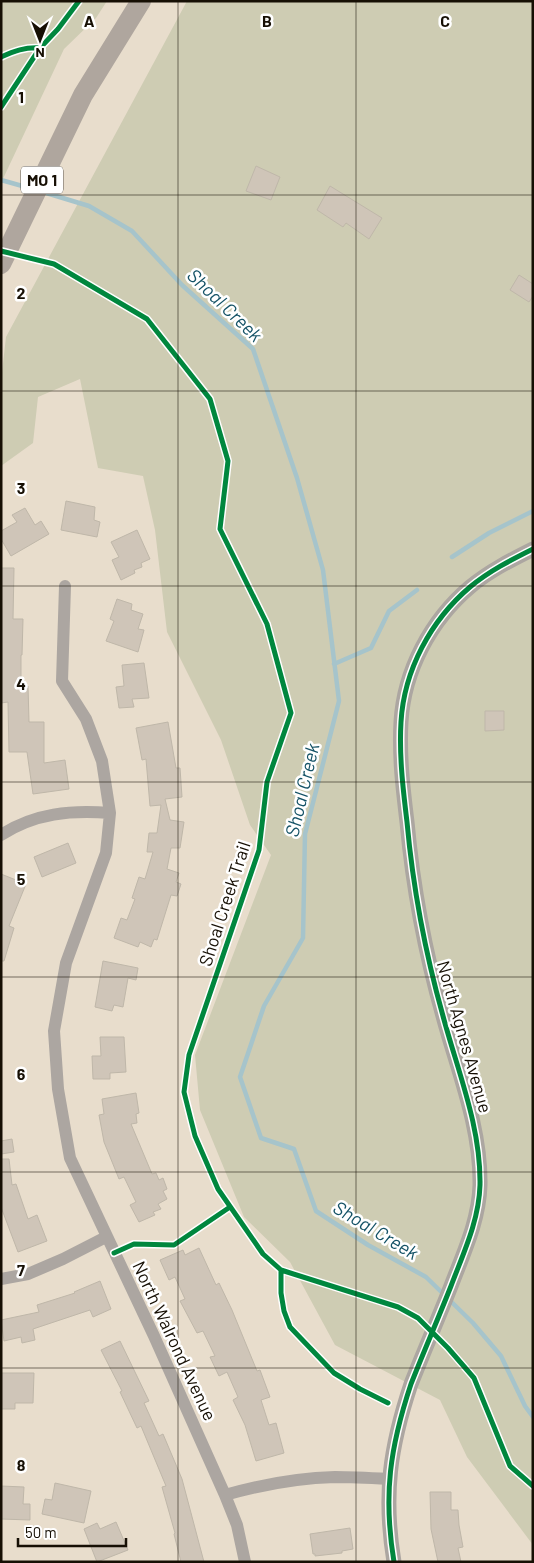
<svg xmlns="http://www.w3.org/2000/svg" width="534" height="1563" font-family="Barlow,sans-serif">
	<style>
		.green { fill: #ceccb3 }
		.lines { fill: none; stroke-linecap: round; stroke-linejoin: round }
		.stream { stroke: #a6c4cb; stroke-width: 4.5 }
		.building { fill: #cfc5b8; stroke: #bfb7a9 }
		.minor { stroke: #aca6a1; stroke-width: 12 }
		.tertiary { stroke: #aca6a1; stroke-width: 15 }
		.primary { stroke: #afa69e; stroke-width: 20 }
		.cycleway-casing { stroke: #fff; stroke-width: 8 }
		.cycleway { stroke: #00873e; stroke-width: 5 }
		.grid { fill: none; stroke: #160f04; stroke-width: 1; stroke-opacity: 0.55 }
		.labels { text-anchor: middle; stroke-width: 5; stroke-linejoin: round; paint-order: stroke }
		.shield { fill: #fff; stroke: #5c574f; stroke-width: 1 }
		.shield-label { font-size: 16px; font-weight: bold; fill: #160f04 }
		.street-label { font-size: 18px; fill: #160f04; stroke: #fff }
		.water-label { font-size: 19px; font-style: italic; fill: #145266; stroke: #fff }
		.grid-label { font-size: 16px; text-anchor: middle; font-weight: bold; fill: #160f04; stroke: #fff; stroke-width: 5; stroke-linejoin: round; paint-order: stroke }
	</style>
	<rect width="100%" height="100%" fill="#e8ddcc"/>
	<path class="green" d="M1,1h106l-11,17 -32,31 -63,134z
		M187,1h346v1544l-66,-88 -27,-57 -105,-55 -45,-83 -46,-45 -44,-107 -5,-55 76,-200 -21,-30 -29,-85 -54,-108 -12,-102 -12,-54 -45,-8 -18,-89 -42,18 -5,46 -32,23v-85l5,-44z"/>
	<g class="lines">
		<path class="stream" d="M1,180l32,9
			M43,192l46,14 43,25 50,54 71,64 44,129 26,92 16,131 -34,133 -2,104 -39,68 -24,71 21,61 33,11 22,62 52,34 58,32 47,46 28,33 24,50 8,11
			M452,557l37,-24 44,-22
			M334,664l37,-16 18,-37 28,-21"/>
	</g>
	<path class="building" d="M256,166l24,11 -9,23 -25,-9z
		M330,186l52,32 -13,21 -23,-16 -3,4 -26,-17z
		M519,275l14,9v12l-4,6 -19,-12z
		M66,501l29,6 -1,13 6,2 -3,15 -36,-7z
		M25,508l10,17 6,-4 8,13 -38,22 -10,-17v-8l16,-9 -5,-7z
		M137,530l13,29 -9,4 1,4 -8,3 1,3 -14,7 -9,-20 7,-3 -8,-15z
		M1,568h13l-1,51h10l-1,36h-1v31h7l1,36h15v41l21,-3 4,29 -36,5 -6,-42h-18l-1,-50 -7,1z
		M117,599l15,5 -1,6 12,4 -5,15 6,1 -6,22 -32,-11 8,-20 -4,-2z
		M144,663l5,35 -17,1 2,8 -15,1 -3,-21 8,-1 -2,-21z
		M485,711h19v19l-19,1z
		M168,722l8,46h4l2,29 -17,2 5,21 14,2 -4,26h-9l-4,21 12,4 -3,9 5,2 -4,12 -6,-1 -14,45 -3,-1 -3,8 -11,-5 -2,5 -24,-9 7,-20 6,2 8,-21 -3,-1 7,-21 6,2 8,-27h-6l2,-19h8l4,-28 -11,1 -4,-47 -4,1 -6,-32z
		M68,843l8,20 -34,14 -8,-20z
		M1,874l25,10 -17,42 5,2 -10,33h-3z
		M103,961l35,7 -2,12 -8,-2 -5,29 -9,-2 -2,6 -17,-4z
		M100,1037h24l2,35 -16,1v6h-17l-1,-23h9z
		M136,1093l3,20 -3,1 1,9 -6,1 21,50 4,-1 3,7 4,-2 4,11 -4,2 4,8 -9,5 3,5 -8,3 2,3 -16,7 -9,-17 6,-3 -12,-25 -5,2 -15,-37 -5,-27 5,-1 -2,-15z
		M12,1139l2,13 -13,2v-13z
		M1,1159h8l3,26 4,-1 12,35 9,-4 10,26 -29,11 -17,-45z
		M199,1248l17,37 3,-2 13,27 25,61 3,-1 10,27 -9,3 8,25 7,-2 8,30 -28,8 -11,-36 -12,-25 5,-3 -11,-25 -8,4 -9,-19 5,-1 -12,-25 -6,2 -17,-32 5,-2 -10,-22 -6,3 -9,-20 23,-10 2,5z
		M100,1281l11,28 -18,8 -3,-7 -57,19 2,11 -13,3 -1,-6 -17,4 -3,-21 38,-8 -2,-7 38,-12 -1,-1z
		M120,1341l29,60 -5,2 15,33 4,-2 19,45 22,83h-23l-7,-28 1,-1 -13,-46 4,-1 -25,-60 -4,2 -17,-36 2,-1 -21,-41z
		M1,1373h33l-1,30h-18v6h-14z
		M55,1483l36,8 -7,32 -42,-9 3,-15 7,1z
		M1,1486l23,1 -1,17h7v16l-29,-1z
		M430,1492h21v18h7l1,15 4,22 -5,1 3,14h-23l-7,-33z
		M116,1522l12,28 -31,12 -13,-33 13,-6 3,6z
		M350,1528l3,21 -11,2v2l-27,3v-2h-2l-3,-20z"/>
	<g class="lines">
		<path class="minor" d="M65,586l-3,95 24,38 16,42 8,52 -4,40 -40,110 -12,68 4,58 12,69 84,178 71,159 12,30 8,37
			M1,835c34,-22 70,-25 109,-22
			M1,1279l27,-5 35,-15 43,-22
			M225,1495c35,-10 73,-17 110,-18 18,0 36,1 54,2"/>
		<path class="tertiary" d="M394,1562c-11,-67 -4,-115 17,-178 13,-33 27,-65 40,-98 12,-32 28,-65 29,-101 1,-58 -22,-113 -37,-169 -18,-64 -30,-128 -36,-194 -4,-33 -8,-67 -6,-100 3,-52 30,-102 69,-135 19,-16 41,-27 63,-38"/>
		<path class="primary" d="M1,264l82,-169 58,-94"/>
		<g class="cycleway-casing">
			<path id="cycleway" d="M1,57c13,-6 24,-10 39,-9l18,-19 21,-28
				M1,107l39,-59
				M1,251l53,13 93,55 63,80 18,62 -8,68 47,95 24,89 -24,69 -8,68 -70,205 -5,37 11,44 23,53 45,65 18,16 117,37 20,11 30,30 26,30 36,88 23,20
				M114,1253l20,-9 40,1 56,-38
				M281,1270v23l3,18 6,16 44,46 26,16 28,14
				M394,1562c-11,-67 -4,-115 17,-178 13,-33 27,-65 40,-98 12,-32 28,-65 29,-101 1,-58 -22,-113 -37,-169 -18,-64 -30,-128 -36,-194 -4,-33 -8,-67 -6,-100 3,-52 30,-102 69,-135 19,-16 41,-27 63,-38"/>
		</g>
		<use href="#cycleway" class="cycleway"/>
	</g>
	<path class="grid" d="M178,1v1561M356,1v1561M1,195h532M1,391h532M1,586h532M1,782h532M1,977h532M1,1172h532M1,1368h532"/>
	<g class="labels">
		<rect class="shield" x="21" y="166.5" width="42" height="27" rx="4"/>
		<g class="shield-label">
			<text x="42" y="186">MO 1</text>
		</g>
		<g class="street-label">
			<text transform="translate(225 904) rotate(-72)" y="6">Shoal Creek Trail</text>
			<text transform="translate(464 1037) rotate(74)" y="6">North Agnes Avenue</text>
			<text transform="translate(174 1341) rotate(65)" y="6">North Walrond Avenue</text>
		</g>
		<g class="water-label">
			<text transform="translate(225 305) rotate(44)" y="7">Shoal Creek</text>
			<text transform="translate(302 790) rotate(-77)" y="7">Shoal Creek</text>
			<text transform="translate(376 1230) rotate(31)" y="7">Shoal Creek</text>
		</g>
	</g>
	<g class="grid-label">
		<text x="89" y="27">A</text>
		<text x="267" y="27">B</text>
		<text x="445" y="27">C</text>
		<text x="21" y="103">1</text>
		<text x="21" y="299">2</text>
		<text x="21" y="494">3</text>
		<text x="21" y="690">4</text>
		<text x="21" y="885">5</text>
		<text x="21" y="1080">6</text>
		<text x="21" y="1276">7</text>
		<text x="21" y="1471">8</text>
	</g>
	<rect width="534" height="1563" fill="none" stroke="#160f04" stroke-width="5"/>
	<g transform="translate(40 40) rotate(180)" stroke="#ffffff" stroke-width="4" paint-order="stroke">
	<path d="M0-4L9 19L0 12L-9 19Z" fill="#160f04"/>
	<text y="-8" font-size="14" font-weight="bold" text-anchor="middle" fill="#160f04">N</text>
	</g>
	<path d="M18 1538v8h108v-8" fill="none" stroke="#160f04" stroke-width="2.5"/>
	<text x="25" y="1538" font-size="15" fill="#160f04" stroke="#ffffff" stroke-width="4" paint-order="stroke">50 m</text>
</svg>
